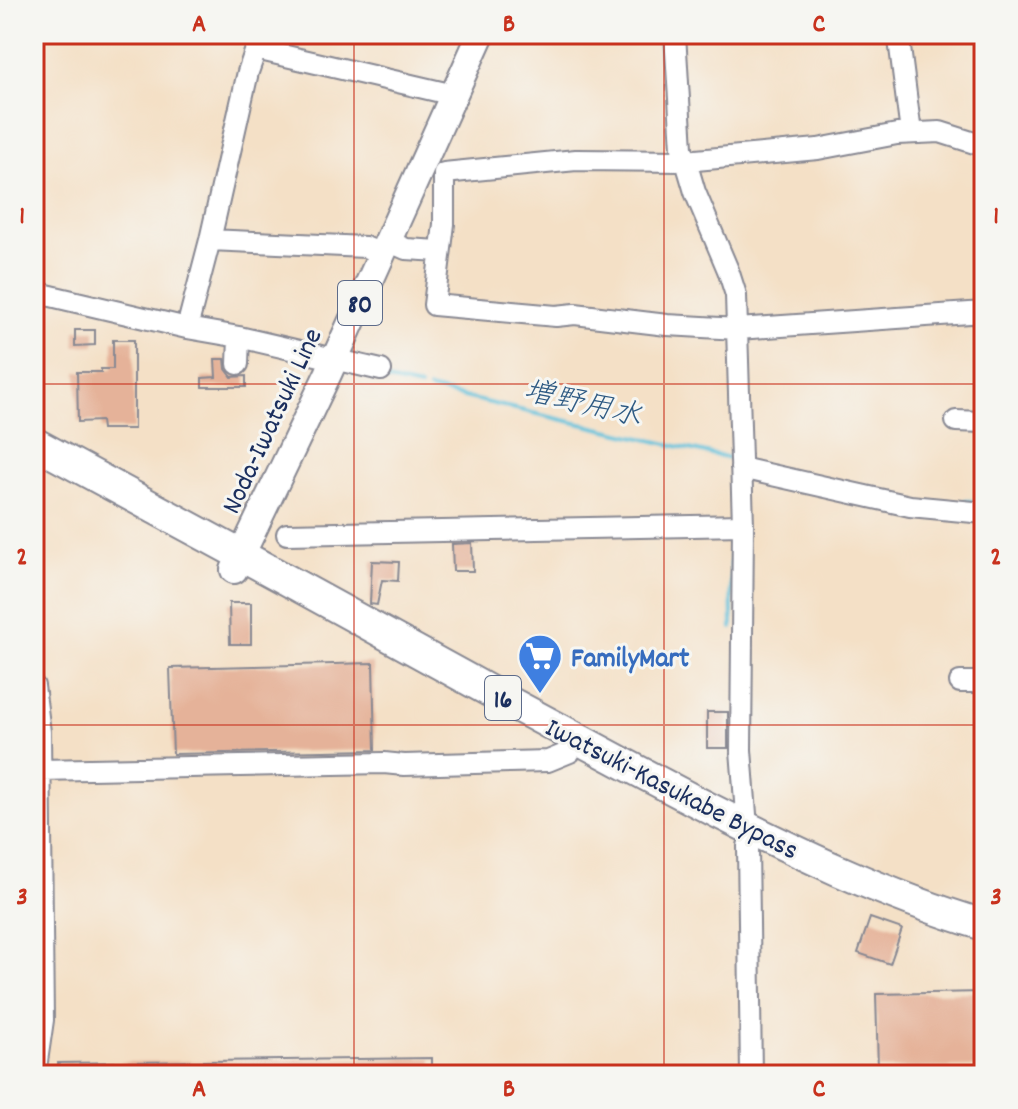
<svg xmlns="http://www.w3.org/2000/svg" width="1018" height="1109" font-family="Dekko,'Klee One',sans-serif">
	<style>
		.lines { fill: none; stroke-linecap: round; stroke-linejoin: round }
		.stream { stroke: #5bbfd9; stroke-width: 4 }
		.building { fill: #e5b299 }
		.minor-casing { stroke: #888892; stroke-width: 24 }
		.major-casing { stroke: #888892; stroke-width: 30 }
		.highway-casing { stroke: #888892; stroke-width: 34 }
		.minor { stroke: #fff; stroke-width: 20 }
		.major { stroke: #fff; stroke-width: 26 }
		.highway { stroke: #fff; stroke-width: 30 }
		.grid { fill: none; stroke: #c8321e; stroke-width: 2; stroke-opacity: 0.55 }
		.labels { text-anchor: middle; stroke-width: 6; stroke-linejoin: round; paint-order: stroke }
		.shield { fill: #f6f6f2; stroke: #5d6b8a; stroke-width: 2 }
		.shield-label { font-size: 26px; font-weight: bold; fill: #1b2f5e }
		.street-label { font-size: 28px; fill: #1b2f5e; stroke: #f6f6f2 }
		.shop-label { font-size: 28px; font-weight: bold; fill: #366cbe; stroke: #f6f6f2; text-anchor: start }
		.water-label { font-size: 30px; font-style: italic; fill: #2e5a83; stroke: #f6f6f2 }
		.neatline { fill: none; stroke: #c8321e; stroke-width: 3 }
		.grid-label { font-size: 26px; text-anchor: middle; font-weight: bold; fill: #c8321e }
	</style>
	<rect width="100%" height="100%" fill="#f6f6f2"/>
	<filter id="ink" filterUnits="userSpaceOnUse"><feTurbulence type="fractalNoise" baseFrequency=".0125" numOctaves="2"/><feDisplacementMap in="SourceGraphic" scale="16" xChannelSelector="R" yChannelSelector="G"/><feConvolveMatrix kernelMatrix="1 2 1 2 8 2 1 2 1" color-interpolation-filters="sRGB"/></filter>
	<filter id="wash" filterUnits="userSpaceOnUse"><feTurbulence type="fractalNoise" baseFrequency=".006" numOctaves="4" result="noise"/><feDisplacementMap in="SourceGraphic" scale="32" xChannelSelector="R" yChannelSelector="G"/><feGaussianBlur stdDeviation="1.8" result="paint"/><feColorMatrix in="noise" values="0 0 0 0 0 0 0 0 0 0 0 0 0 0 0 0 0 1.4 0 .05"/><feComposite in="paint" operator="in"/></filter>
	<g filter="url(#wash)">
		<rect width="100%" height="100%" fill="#f4e0c6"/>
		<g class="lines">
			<path class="stream" d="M383,379l37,8
				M429,389l299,69
				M965,501l19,1
				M731,542l1,86"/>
		</g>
		<g id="blocks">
			<path class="building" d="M75,330h20v15l-20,1z
				M113,340h21v89h-32l-1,-8 -23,1 -1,-50h24v-3h12z
				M215,359h10l1,10 6,8 14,-1v11h-44v-9l14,-1z
				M472,543l1,28h-20l-1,-27z
				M372,561l27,1 -1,19 -16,-1 -5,25 -7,-1z
				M229,603h22v41h-21z
				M373,663l2,87 -202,4 -3,-86z
				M707,712h21v36h-21z
				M870,918l32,11 -12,35 -32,-11z
				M984,992v75l-106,2 -2,-75z
				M432,1058v17h-374v-12z"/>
		</g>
	</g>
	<g filter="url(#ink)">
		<use href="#blocks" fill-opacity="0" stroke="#888892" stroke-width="2"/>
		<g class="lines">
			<g class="minor-casing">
				<path id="minor" d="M675,34l7,114 13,44 33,78 8,25 7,230 -2,225 6,77
					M899,40l12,93
					M984,146l-44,-14 -43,2 -79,15 -133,12 -109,-1 -132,13v51l-10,81 122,11 19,-2 92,11 71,4 246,-17
					M210,240l155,7 17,7
					M388,241l18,8 34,2
					M34,292l153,36 52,9 142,33
					M187,328l23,-88 38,-168 8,-23 198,46
					M238,364l1,-27
					M956,421l28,1
					M741,468l169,38 74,7
					M287,534l456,-9
					M960,682h24
					M34,686l6,46 3,288 -8,55
					M40,770l344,-7 20,2 144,-4 22,-9
					M748,846l3,229"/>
			</g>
			<g class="major-casing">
				<path id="major" d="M234,570l94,-196 153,-340"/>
			</g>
			<g class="highway-casing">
				<path id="highway" d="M34,443c160,86 320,173 479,261 61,33 121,65 182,97 94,48 188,94 289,124"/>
			</g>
			<use href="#minor" class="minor"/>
			<use href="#major" class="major"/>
			<use href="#highway" class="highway"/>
		</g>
	</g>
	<path class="grid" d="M354,34v1041M664,34v1041M34,384h950M34,725h950"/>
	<defs>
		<g id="supermarket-pin" transform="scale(2.3)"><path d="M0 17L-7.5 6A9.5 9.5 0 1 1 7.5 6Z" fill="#3f7fe0" stroke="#f6f6f2"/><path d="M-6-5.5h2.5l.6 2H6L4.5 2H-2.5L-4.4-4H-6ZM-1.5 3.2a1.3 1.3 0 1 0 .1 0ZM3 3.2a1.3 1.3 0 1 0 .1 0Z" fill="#fff"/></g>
	</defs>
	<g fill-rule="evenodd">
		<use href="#supermarket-pin" x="540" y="656"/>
	</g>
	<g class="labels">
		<g class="shield">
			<rect x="338" y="281" width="44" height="44" rx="6"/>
			<rect x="485" y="676" width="36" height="44" rx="6"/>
		</g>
		<g class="shield-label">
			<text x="360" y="312">80</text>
			<text x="503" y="707">16</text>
		</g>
		<g class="street-label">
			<text transform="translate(270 420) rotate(-65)" y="10">Noda-Iwatsuki Line</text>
			<text transform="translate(673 787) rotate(27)" y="10">Iwatsuki-Kasukabe Bypass</text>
		</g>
		<g class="shop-label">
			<text x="571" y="666">FamilyMart</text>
		</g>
		<g class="water-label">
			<text transform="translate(583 402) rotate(13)" y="10">増野用水</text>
		</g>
	</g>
	<rect width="1018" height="1109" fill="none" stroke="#f6f6f2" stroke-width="88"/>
	<rect x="44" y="44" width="930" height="1021" class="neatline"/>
	<g class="grid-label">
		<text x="199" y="31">A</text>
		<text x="509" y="31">B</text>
		<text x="819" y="31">C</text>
		<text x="22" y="223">1</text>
		<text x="996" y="223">1</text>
		<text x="22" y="564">2</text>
		<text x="996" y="564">2</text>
		<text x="22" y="904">3</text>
		<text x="996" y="904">3</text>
		<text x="199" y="1096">A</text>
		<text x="509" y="1096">B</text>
		<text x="819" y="1096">C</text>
	</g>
</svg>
